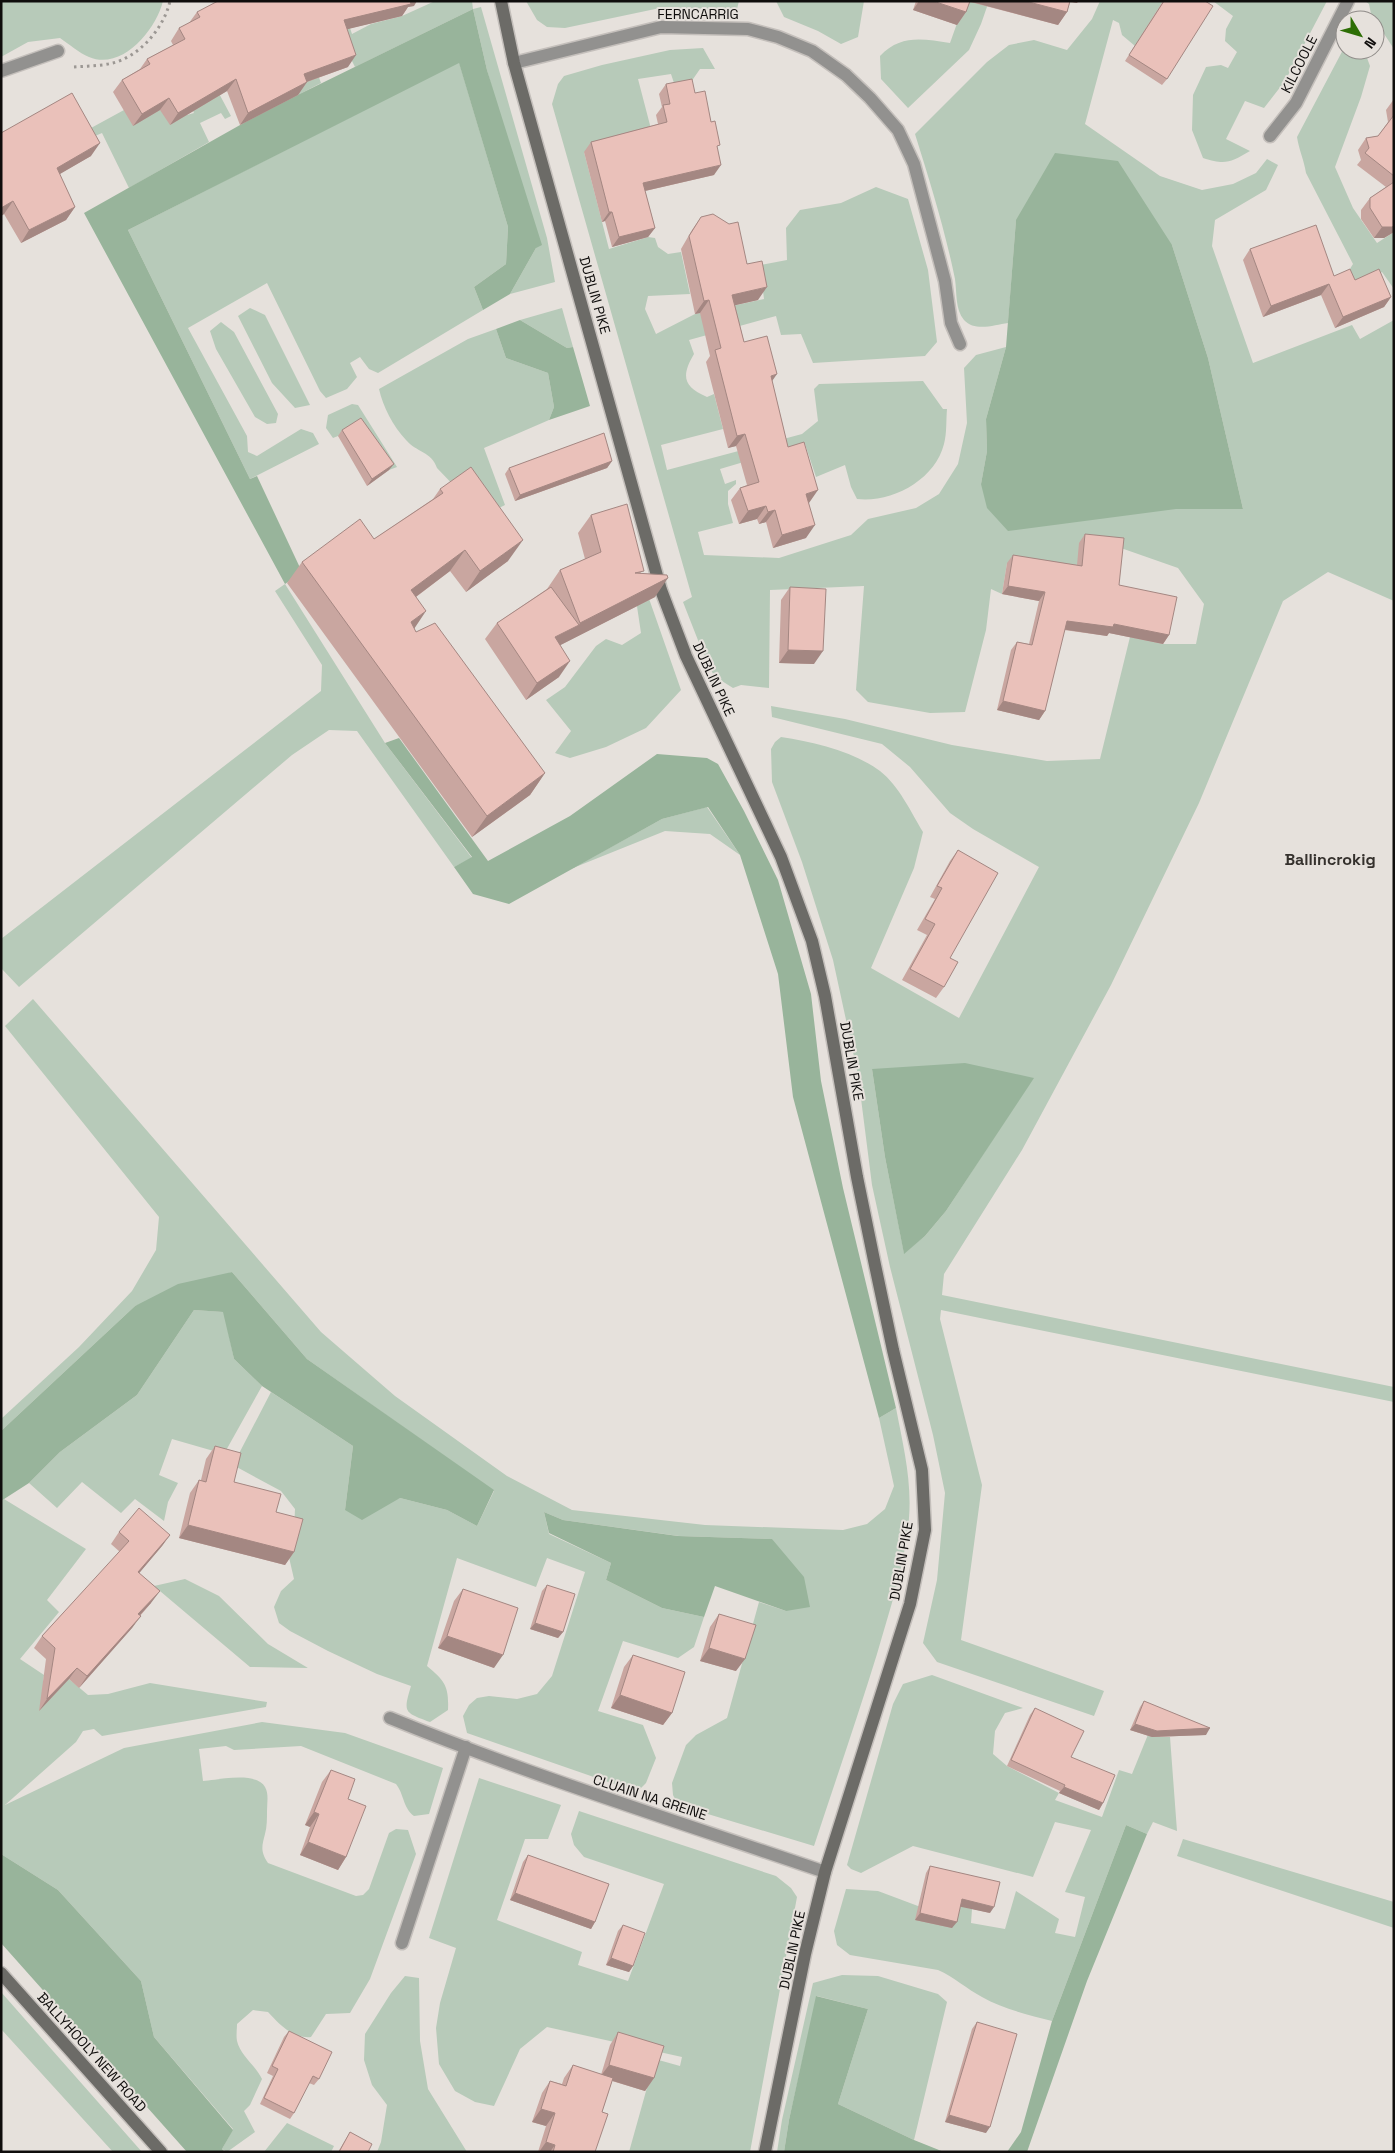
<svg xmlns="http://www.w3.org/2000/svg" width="1395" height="2153" font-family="'Space Grotesk',sans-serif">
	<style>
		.green { fill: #b7cab9; fill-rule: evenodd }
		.forest { fill: #98b49b }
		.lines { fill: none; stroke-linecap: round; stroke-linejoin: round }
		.street-casing { stroke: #c4bfbb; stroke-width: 15 }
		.secondary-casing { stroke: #c4bfbb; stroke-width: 15 }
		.path { stroke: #9c9894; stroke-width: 3; stroke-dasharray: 2.5 4; stroke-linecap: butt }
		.street { stroke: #92918f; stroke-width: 12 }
		.secondary { stroke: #6c6b67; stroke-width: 12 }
		.wall { fill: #c9a6a0 }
		.shaded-wall { fill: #a48782 }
		.building { fill: #eac1ba; stroke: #a48782 }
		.labels { text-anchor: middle; stroke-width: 4; stroke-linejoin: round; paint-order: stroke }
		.street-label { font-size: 14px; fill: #0f0d0c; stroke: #e6e1dc }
		.quarter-label { font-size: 16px; font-weight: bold; fill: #35312d; stroke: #e6e1dc }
	</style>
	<rect width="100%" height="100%" fill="#e6e1dc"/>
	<path class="green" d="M1,1h162c-7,29 -41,70 -74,56 -10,-4 -20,-13 -29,-19l-32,4 -27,15z
		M341,1l11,33 19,-10 31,-8 33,-15h37l1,8 8,-2 66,231 8,44 -45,12 26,-46 -49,-178 -14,-61 -118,58 -16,-32 -22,37 4,11 -23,12z
		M526,1h213l-2,8 -77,-1 -95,20 -18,-1 -10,-7z
		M776,1h88l-6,36 -17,7 -23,-13 -34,-14z
		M965,1h24l-8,23 -12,26 -61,58 -27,-29 -1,-23c21,-22 43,-17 70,-13z
		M1100,1h63l-28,45 -13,-11 -3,-12 -6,-3 -28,104 75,52 42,14 31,-6 23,-11 11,-14 11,6 -12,25 -51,30 -3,26 41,117 99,-38 8,14 34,-19v281l-66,-29 -45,29 -84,202 -88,182 -89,165 -78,124 -2,21 452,92v15l-453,-92 -1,9 42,166 -21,155 143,51 -10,25 -157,-54 -14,-19 14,-63 8,-87 -12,-58 -43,-168 -18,-82 -14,-110 -25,-115 -31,-98 -30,-80 -1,-33 4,-7 6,-5c33,5 72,14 99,34 19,15 31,41 43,61l-9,36 -43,100 88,50 80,-151 -66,-38 -23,-16 -40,-46 -28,-23 -110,-27 -1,-11 74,13 107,26 95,16 53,-2 30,-122 33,7h33l8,-40 -26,-36 -60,-21 -41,22 -70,-6 -5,31 -11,-5 -5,41 -21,82 -35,1 -62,-11 -12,-12 8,-104 -94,4 -1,98 -28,-3 -8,3 -19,-12 -11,-23 -20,-51 9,-5 -140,-493 6,-20 6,-8 38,-11 68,-15 33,-2 12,21h-15l-9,13 -16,4 -4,-12 -33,5 19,73h-73l25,97 39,-12 7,1 3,9 10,7 13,-2 9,42 -42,2 -3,13 11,25 39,-20 69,-15 -4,-34 27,-5 -1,-32 14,-18 41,-7 35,-16 32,12 20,71 9,72 -12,14 -112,7 -12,-29 -20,1 -5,-19 -87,24 5,14c-13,22 -11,33 13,43l7,-3 9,35 -62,16 6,25 135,-36 16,-13 -4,-32 5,-5 104,-3 20,28h4c-1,11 0,24 -3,35 -9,36 -52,59 -87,55l-6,-12 -6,-22 -29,12 -11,-33 -85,25 5,15 11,-4v4l-8,7v13l5,19 -35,9 6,23 75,3 72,-23 17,-16 48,-11 23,-14 19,-30 9,-41 -3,-55 12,-13 30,-8 -20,72 1,32 -6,33 195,25h67l-35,-151 -36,-113 -156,-25 -8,103c-14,2 -33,9 -44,-3 -9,-11 -7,-27 -9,-41 -10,-49 -25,-97 -40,-145l72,-72 22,-17 25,-5 33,10 25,-31zM872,1069l161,9 -87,133 -21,25 -21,17 -19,-96z
		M1213,1h114l-42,80 -21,27 -19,-7 -19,38 24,12c-20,12 -25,14 -47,7l-11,-28 1,-35 13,-28 15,-2 7,3 9,-16 -12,-11 1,-12 7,-13z
		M1365,1h29v48l-23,-35 -2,-10z
		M1345,46v4h19l6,16 -9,31 -26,70 18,41 24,35 17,-11v57l-12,-17 -10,8h-29l10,-16 -47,-91c-2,-13 -7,-23 -9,-36z
		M459,62l49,165 -2,37 -32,23 9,23 -105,63 -9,-4 -9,-12 -10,6 7,14 -10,12 -21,9 -6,-7 -53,-108 -79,45 59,108 1,16 9,4 44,-27 12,4 6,11 -69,35 -122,-249z
		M215,86l16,30 -6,3 -4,-6 -21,10 9,19 -80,46 -27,-55 -7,3 -4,-8 33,-18h36l27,5 7,-2 -5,-11z
		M250,308l15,7 45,90 -15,3 -23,-25 -34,-67z
		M562,308l11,39 -6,1 -47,-28z
		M221,322l13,10 44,82 -2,9 -9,1 -12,-7 -39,-68 -6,-18z
		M496,329l10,29 42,15 6,34 -5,13 -65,28 21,57 -22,11 -46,-48c-5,-16 -21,-16 -31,-28 -13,-14 -23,-33 -27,-51l89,-50z
		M352,404l6,1 39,62 -8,3 -8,-12 -43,-22 -5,2 -7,-10 2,-13z
		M626,533l55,157 -35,38 -40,19 -36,11 -15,-5 16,-22 -25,-31 19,-13 31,-41 10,-7 16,6 19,-12z
		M285,584l100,159 87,115 -18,9 -97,-136 -28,-1 -37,25 -273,232 -18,-19v-29l320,-248 1,-26 -47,-74z
		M707,807l33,48 -30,-21 -45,-3 -92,37 89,-49z
		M33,999l288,333 74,64 112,80 65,34 133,15 138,5 24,-6 18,-15 9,-23 -15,-68 17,-10c7,37 16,72 13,110 -4,47 -19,91 -32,136 -20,65 -42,128 -63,192l-136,-41 -5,-10 -1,-12 14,-38 10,-10 31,-17 32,-116 27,9 -14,-72 -93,-3 -116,-16 -19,-8 5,22 62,29 -5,17 56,28 42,9 -10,30 -16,11 -55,-17 -25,70 45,14 13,33 -10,25 -9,9 -170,-59 -4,-17 6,-11 8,-7 12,-2 28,3 20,-5 15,-18 33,-104 -38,-14 -11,29 -79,-29 -30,108c18,15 22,20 21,44l-18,12c-26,-10 -27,-9 -19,-36l-34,-12 -49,-23 -38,-20 -11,-8 -5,-16 7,-16 13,-12 -6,-26 6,-21 1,-23 -14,-18 -48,-26 38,-73 82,54 -8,64 55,-12 47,12 30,16 17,-35 -187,-132 -75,-87 -97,34 -134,125v-12l78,-72 53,-56 24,-41 3,-33 -154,-191z
		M194,1310l30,2 10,47 28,27 -38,68 -52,-15 -13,36 19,8 -10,19 -4,19 -29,-22 -14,14 -39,-31 -25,26 -28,-25 31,-31 77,-57z
		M4,1499l82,50 -39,51 12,12 -39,47 24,16 -1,6 26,-2 19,16 20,-1 42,-11 117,19 -1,5 -164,29 -8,-7 -11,2 -7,11 -71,63 119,-57 138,-26 83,11 98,35 -14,46 -15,2c-11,-8 -10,-22 -18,-32l-95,-38 -67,4 -8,-4 -27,3 4,32c15,-1 53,-10 62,6 4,7 2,16 2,24 0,7 0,16 -2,23 -3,12 -5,17 3,29l88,33 7,-1 6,-6 20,-56 7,-4 12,1 8,24 -46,125 -20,34 -24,1 -15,23c-18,2 -32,-13 -43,-25l-15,-2 -16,14c0,5 -1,12 0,17 3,14 19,25 25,38l-12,26 -6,6 11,21 -28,20 -5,-3 11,-20 -79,-92 -13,-56 -83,-91 -57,-36v-353z
		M185,1579l34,17 49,48 40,24 -58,-1 -96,-81z
		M932,1675l91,33 -18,5 -10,18 -2,23 14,12 52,27 -4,7 47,17 17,-47 13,4 26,-64 2,27h10l7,94 -24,-9 -6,12 -21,-9 -74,196c-23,-6 -49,-12 -70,-24 -15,-8 -28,-20 -44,-27l-88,-15 -13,-10 -3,-14 12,-42 32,2 40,15 39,-1 15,4 -1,14 34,6 11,-38 43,28 -4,14 20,4 10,-40 -20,-5 26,-62 -36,-8 -22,55 -120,-31 -52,27 -10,-4 -4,-4 46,-161 10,-20z
		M479,1778l82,27 -13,34h-23l-28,81 85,32 -4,13 50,16 36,-97 -80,-27 -10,-12 -3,-11 8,-23 197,65 15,12 6,9 -47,255h-121l26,-93 25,7 2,-9 -135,-30 -27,22 -26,57 -19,-4 -20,-11 -16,-27 -3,-36 4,-25 16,-55 -27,-10z
		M1183,1839l211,63v26l-217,-72z
		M842,1975l36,1 60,18 9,8 -33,138 -76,-36 30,-95 -51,-13 -28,124 -5,32h-7l5,-32 31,-137z
		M405,1976l14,2 1,63 8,48 39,63h-90l4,-10 6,-37 -15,-20 -8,-25 1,-26 26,-41z
		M1,1992l141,160h-29l-112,-123z
		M287,2123l47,23 -3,6h-67z"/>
	<path class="forest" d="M473,9l14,61 55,175 -6,3 -26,46 -27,16 -9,-23 32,-23 2,-37 -49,-164 -331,167 122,249 7,-3 45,96 -17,12 -201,-371 181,-102z
		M1055,153l63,8 54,84 36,113 35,151h-67l-168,22 -21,-23 -6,-24 6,-33 -1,-32 20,-72 10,-127z
		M520,320l47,28 6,-1 17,59 -41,14 5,-13 -6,-34 -42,-15 -10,-29z
		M399,738l89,123 82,-45 87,-62 50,4 11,6 26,47 34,69 33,114 10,87 22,107 53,220 -17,10 -86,-321 -15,-123 -38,-119 -32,-48 -46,12 -153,85 -36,-10 -19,-27 18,-10 -87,-114z
		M965,1063l69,15 -88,133 -21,25 -21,18 -19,-97 -13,-88z
		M232,1272l75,87 187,131 -17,36 -30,-16 -47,-12 -38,22 -17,-10 8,-64 -91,-60 -28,-27 -11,-47 -29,-2 -57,85 -77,57 -31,31 -28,18v-70l134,-125 43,-22z
		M544,1512l19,8 115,16 94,3 32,38 6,30 -24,4 -71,-25 -11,31 -42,-9 -56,-28 5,-17 -62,-30z
		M1126,1825l21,9 -60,147 -60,171h-20l14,-20 31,-111z
		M1,1854l57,36 83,91 13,56 79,93 -11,19 3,3h-38l-186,-209z
		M816,1996l52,13 -30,95 76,36 30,12h-160l5,-32z"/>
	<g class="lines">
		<g class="street-casing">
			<path id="street" d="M514,63l147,-36 87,2 30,8 34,14 34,24 24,23 28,32 16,34 31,117 6,42 9,21
				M1,71l57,-20
				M1270,136l26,-33 52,-102
				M390,1718c142,58 289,104 435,154
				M402,1943l64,-196"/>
		</g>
		<g class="secondary-casing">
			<path id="secondary" d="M501,1l13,62 147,527 25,66 95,201 31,84 13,55 32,181 18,88 18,85 29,120 3,60 -15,74 -85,268 -20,82 -40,198
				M1,1973l160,179"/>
		</g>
		<path class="path" d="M74,67c13,-1 27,-1 39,-4 27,-7 51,-35 57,-62"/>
		<use href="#street" class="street"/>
		<use href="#secondary" class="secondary"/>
	</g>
	<path class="wall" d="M916,1h162l-1,2 -7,-1 -3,10 -9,13 -88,-23 -4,10 -9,13 -44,-15z
		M1163,1l4,78 -5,6 -37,-24z
		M414,6l-6,1 -6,9 -55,13 1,38 -41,15 -9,13 -58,30 -13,-34 -57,34 -10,-15 -27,16 -20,-34 9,-12 18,-11 7,-10 26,-14 -2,-4 8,-13 10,-5 8,-11z
		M666,84l29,9 16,29 6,27 -3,26 -69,16 10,37 -7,9 -36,10 -7,-26 -3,1 -18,-70 7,-10 67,-18 -2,-9 6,-8 -3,-13z
		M1394,99v133l-10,6h-10l-13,-19v-9l9,-12 16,-11 -29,-22 4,-5 -3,-10 8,-12 12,-2 10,-14 -2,-12z
		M1,133l90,23 -32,18 16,33 -9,13 -45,23 -17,-29 -3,2z
		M701,217l46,47 11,36 -23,5 9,37 28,39 16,66 21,56 -3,35 -33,10 -7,-26 -7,2 -2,-5 -18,5 -8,-24 9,-12 7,-3 -11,-39 -8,2 -22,-86 4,-6 -10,-43 -5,1 -14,-65 11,-19z
		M1250,249l84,27 21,4 36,17 -7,10 -49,21 -14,-33 -58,22 -20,-57z
		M342,430l47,40 -22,16 -29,-50z
		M612,461l-5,7 -92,33 -10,-27 4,-6z
		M440,489l68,72 -42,31 -16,-21 -34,26 -2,31 2,4 129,141 -15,22 -58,42 -185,-254 15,-21 72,-23 59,-40z
		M591,515l51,59 13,23 -95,48 -1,32 -33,23 -41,-61 12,-16 50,-34 13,-19 25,-11 -7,-26z
		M1085,534l34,51 50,50 -6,9 -54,-11 -2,3 -43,-6 -19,81 -6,9 -42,-10 14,-60 6,-8 12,2 10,-43 -37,-7 5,-31 6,-8 64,10 2,-22z
		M790,587l24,77 -35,-1 2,-63z
		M958,850l-8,108 -6,29 -8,11 -34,-18 25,-45 -10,-5 18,-31 -5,-2 20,-36z
		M215,1446l19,36 42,30 18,40 -9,13 -106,-27 11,-45 9,-13h2l5,-21z
		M119,1532l51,3 -8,11 -23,27 12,30 -11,13 -8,12 -53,60 -10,-9 -30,32 7,-52 -12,-11 8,-12 78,-84 -9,-8z
		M547,1585l16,47 -5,6 -28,-9 12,-38z
		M463,1589l31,79 -56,-20 16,-47z
		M719,1614l17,57 -36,-10 10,-34z
		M633,1655l39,58 -9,12 -52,-17 13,-41z
		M1144,1701l62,34 -54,2 -22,-7 10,-23z
		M1035,1708l68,95 -4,7 -40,-17 1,-2 -53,-25 23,-51z
		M331,1770l17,29 -2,58 -8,13 -38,-15 10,-28 -5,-2 17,-43z
		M528,1855l67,67 -4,7 -81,-29 13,-38z
		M930,1866l60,47 -30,-7 -8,22 -37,-8 11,-47z
		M623,1925l10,41 -4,6 -23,-7 12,-34z
		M977,2022l9,111 -41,-11 27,-93z
		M289,2031l30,48 -5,6 -5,-2 -15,30 -4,6 -30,-15 13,-28 -6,-3 17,-36z
		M618,2032l36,46 -9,13 -33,-10 -10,31 -7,40h-57l8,-26 -14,-4 10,-29 8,-12 12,3 2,-6 9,-13 28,10 9,-30z
		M350,2132l18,20h-30z"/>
	<path class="shaded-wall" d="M406,1h11l-3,5 -6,1 -6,9 -66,16 8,-12z
		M919,1h14l33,11 -9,13 -44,-15z
		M968,1h57l42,11 -9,13z
		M1068,1h10l-1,2z
		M356,55l-8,12 -53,19 9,-12z
		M236,79l-9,12 -57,34 8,-12z
		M307,82l-9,13 -58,30 8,-12z
		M169,98l-9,12 -27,16 9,-12z
		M100,143l-9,13 -43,25 9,-13z
		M721,165l-7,10 -78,18 7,-10z
		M13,201l-9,13 -3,2v-8z
		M75,207l-9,13 -45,23 8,-13z
		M609,212h3l-7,9 -3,1z
		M1394,226v6l-10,6h-10l8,-11z
		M655,228l-7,9 -36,10 7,-10z
		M1329,284l-8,11 -58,22 8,-11z
		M767,287l-9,13 -35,8 9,-13z
		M1391,297l-7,10 -49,21 8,-11z
		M709,300l-9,13 -5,1 9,-13z
		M777,374l-9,13 3,-11z
		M745,434l-9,12 -8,2 9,-12z
		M612,461l-5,7 -92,33 5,-6z
		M394,464l-5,6 -22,16 5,-7z
		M818,490l-9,13 -11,4 8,-13z
		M766,506l-9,13 -18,5 9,-13z
		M775,510l-9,12 -7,2 9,-12z
		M815,525l-9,13 -33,10 9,-13z
		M523,540l-15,21 -42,31 14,-21z
		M465,550l-15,21 -53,40 14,-21z
		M668,578l-13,19 -112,57 12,-17 24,-12 1,-2z
		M1008,586l37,6 -6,9 -37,-7z
		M426,611l-14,21 -1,-10z
		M1067,621l47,3 55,11 -6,9 -54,-11 -2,3 -46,-7z
		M788,650l35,1 -9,13 -35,-1z
		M570,661l-11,16 -33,23 11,-17z
		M1003,701l42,10 -6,9 -42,-10z
		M545,773l-15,22 -58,42 15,-21z
		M188,1525l106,27 -9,13 -106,-27z
		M170,1535l-8,11 -32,38 8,-12z
		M160,1591l-9,12 -21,23 8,-12z
		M141,1616l-9,12 -53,60 8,-12z
		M535,1623l28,9 -5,6 -28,-9z
		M447,1636l56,19 -9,13 -56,-20z
		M709,1648l36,11 -9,12 -36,-10z
		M77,1668l-8,11 -30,32 8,-12z
		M620,1695l52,18 -9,12 -52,-17z
		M1135,1724l75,4 -4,7 -54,2 -22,-7z
		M1064,1787l39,16 -4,7 -40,-17z
		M314,1812l5,2 -9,13 -5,-2z
		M308,1842l38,15 -8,13 -38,-15z
		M515,1893l80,29 -4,7 -81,-29z
		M962,1899l32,8 -4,6 -33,-7z
		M920,1913l37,9 -5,6 -37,-8z
		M611,1958l22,8 -4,6 -23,-7z
		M609,2065l45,13 -9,13 -45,-14z
		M541,2109l14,4 -9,13 -14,-4z
		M949,2115l41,12 -4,6 -41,-11z
		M546,2142l9,3 -5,7h-11z"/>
	<path class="building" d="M218,1h192l1,3 -67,16 12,35 -52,19 3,8 -59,31 -12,-34 -58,34 -9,-15 -27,16 -20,-34 28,-16 -3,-5 38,-20 -6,-11 21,-11 -3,-5z
		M933,1h37l-4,11z
		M1025,1h45l-3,11z
		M1164,1h41l8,5 -46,73 -38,-24z
		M692,79l3,14 10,-2 6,31 4,-1 5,24 -3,1 4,19 -78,18 12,45 -36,9 -7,-25h-3l-18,-70 76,-20 -4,-17 7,-1 -4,-20z
		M72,93l28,50 -43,25 18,39 -46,23 -16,-29 -12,7v-75z
		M1394,115v61l-29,-23 4,-5 -3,-10 12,-2z
		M1394,182v44l-2,1h-10l-12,-19v-10z
		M713,214l16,10 9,-2 9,42 15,-3 5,26 -35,8 12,47 23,-6 10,38 -6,2 17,71 16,-5 14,48 -12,4 9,31 -33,10 -7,-25 -7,2 -2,-6 -18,5 -8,-23 19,-6 -14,-48 -8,2 -22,-86 6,-2 -12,-48 -5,1 -15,-65 12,-19z
		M1316,225l18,51 16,-7 5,11 24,-11 12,28 -48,20 -14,-33 -58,22 -21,-57z
		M361,418l33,46 -22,15 -30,-49z
		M604,433l8,28 -92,34 -11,-27z
		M471,467l52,73 -43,31 -15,-21 -54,40 15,21 -15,11 5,10 19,-9 110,150 -58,43 -185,-254 58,-43 14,20 69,-46 -3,-4z
		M627,504l17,67 -9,2 32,2 1,3 -88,45 -20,-53 41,-18 -10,-37z
		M1085,534l39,4 -5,47 58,12 -8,38 -55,-11 -1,3 -46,-6 -22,90 -42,-10 14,-59 15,3 13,-53 -37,-6 5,-31 69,11z
		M551,587l28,38 -24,12 15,24 -33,22 -40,-60z
		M790,587l36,2 -3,62 -35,-1z
		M958,850l40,23 -48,85 8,4 -14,25 -34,-18 25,-45 -10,-5 17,-31 -5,-2z
		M215,1446l26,7 -7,29 47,12 -5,18 27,7 -9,33 -106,-27 11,-45 7,2z
		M139,1508l31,27 -32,37 22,19 -22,23 3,2 -54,60 -10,-8 -30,31 8,-51 -13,-12 87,-95 -10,-9z
		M547,1585l28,9 -12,38 -28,-9z
		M463,1589l55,19 -15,47 -56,-19z
		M719,1614l37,11 -11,34 -36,-11z
		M633,1655l52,17 -13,41 -52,-18z
		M1144,1701l66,27 -53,3 -22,-7z
		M1035,1708l49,23 -13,26 44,18 -12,28 -39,-16 1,-2 -54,-25z
		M331,1770l24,9 -7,20 18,7 -20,51 -38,-15 11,-28 -5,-2z
		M528,1855l81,29 -14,38 -80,-29z
		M930,1866l70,16 -6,25 -32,-8 -5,23 -37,-9z
		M623,1925l22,8 -12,33 -22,-8z
		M977,2022l40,12 -27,93 -41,-12z
		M289,2031l43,21 -13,27 -6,-3 -19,37 -30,-15 14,-29 -6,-3z
		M618,2032l46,14 -10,32 -45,-13z
		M573,2065l40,13 -11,34 6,2 -13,38h-42l2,-7 -9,-3 9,-29 -14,-4 9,-28 16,5z
		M350,2132l22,12 -4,8h-29z"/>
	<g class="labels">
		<g class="street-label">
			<text x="698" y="19">FERNCARRIG</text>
			<text transform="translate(1299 64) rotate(-63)" y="5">KILCOOLE</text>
			<text transform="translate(595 295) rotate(74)" y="5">DUBLIN PIKE</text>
			<text transform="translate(714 679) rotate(65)" y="5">DUBLIN PIKE</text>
			<text transform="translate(852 1061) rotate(80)" y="5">DUBLIN PIKE</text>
			<text transform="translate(901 1561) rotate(-80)" y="5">DUBLIN PIKE</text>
			<text transform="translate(650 1797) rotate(18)" y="5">CLUAIN NA GREINE</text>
			<text transform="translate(792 1950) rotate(-78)" y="5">DUBLIN PIKE</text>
			<text transform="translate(92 2052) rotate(48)" y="5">BALLYHOOLY NEW ROAD</text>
		</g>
		<g class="quarter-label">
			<text x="1330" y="865">Ballincrokig</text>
		</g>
	</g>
	<rect width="1395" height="2153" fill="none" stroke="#0f0d0c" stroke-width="5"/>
	<g transform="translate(1360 35) rotate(128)"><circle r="24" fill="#e6e1dc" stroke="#908c89"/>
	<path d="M0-4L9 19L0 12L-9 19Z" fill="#2d6e05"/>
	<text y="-8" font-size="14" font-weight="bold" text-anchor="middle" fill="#0f0d0c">N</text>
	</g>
</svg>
